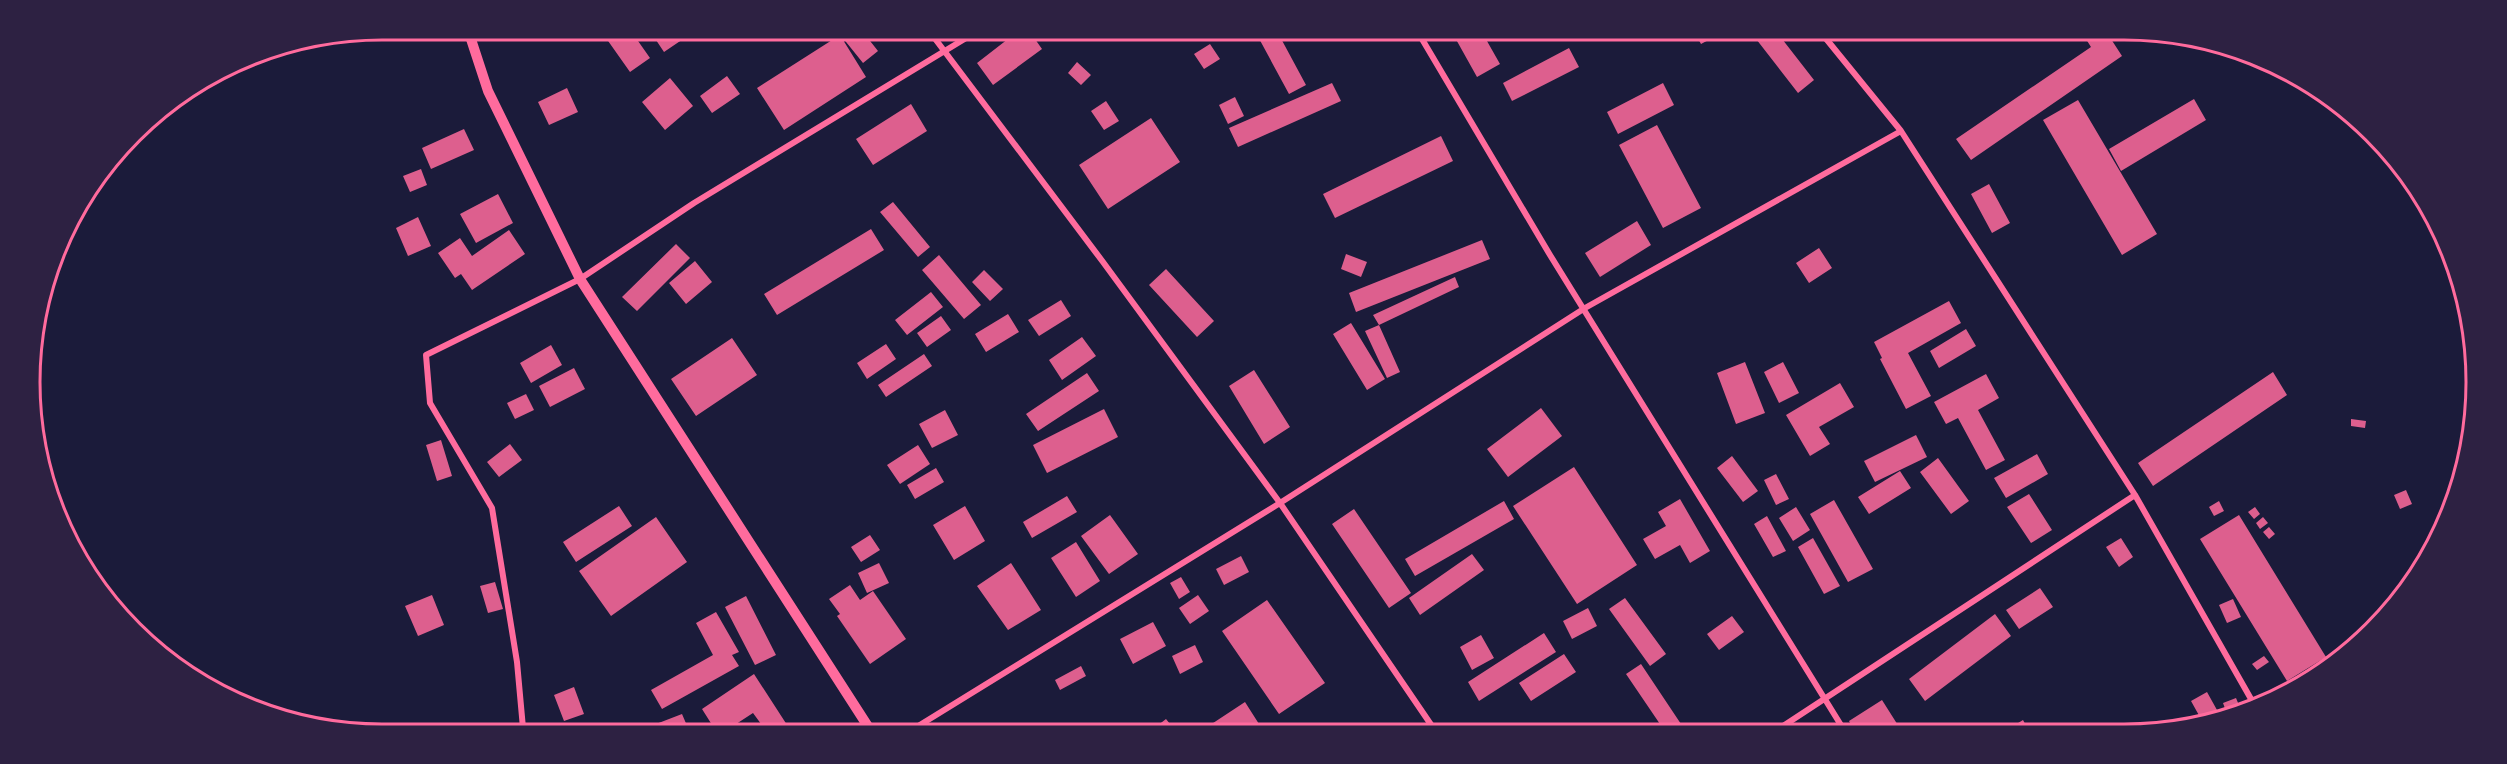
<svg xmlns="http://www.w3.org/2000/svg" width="2507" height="764" font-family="Raleway,sans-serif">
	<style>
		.building { fill: #dd5f8e }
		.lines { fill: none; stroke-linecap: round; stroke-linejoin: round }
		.minor { stroke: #ff6b9d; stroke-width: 6 }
		.tertiary { stroke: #ff6b9d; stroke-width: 10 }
		.rim { fill: none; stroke: #ff6b9d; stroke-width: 3 }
	</style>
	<rect width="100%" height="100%" fill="#1b1b3a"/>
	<path class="building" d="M616,31h15l19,27 -20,14 -24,-34z
		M650,31h41l1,2 -28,19z
		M838,32h25l15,19 -15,12z
		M1017,32h13l12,17 -49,36 -16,-22z
		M1256,33h22l28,52 -17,9z
		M1453,34h30l17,30 -23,13z
		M840,35l26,42 -82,53 -27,-42z
		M1696,35h22l-17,9z
		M1753,35h26l35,45 -16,13z
		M2084,36l31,1 -4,2 11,17 -151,104 -15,-21 135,-92z
		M1210,44l10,15 -16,10 -10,-15z
		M1569,48l10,19 -67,34 -9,-18z
		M1077,62l14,13 -10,10 -13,-12z
		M727,76l13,18 -28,19 -12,-17z
		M670,78l23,28 -28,24 -23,-28z
		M1332,83l9,18 -103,46 -9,-19z
		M1663,83l11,22 -56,29 -11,-22z
		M567,88l11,24 -29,13 -11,-23z
		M1235,97l9,19 -16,8 -9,-19z
		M2194,99l12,21 -85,51 -12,-22z
		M2078,100l79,134 -35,21 -79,-135z
		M1106,101l13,20 -15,9 -13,-19z
		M911,104l16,27 -54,34 -17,-26z
		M1151,118l29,44 -72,47 -29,-44z
		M1657,125l44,83 -38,20 -44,-83z
		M464,129l10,21 -43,19 -9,-21z
		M1441,136l12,25 -118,57 -12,-24z
		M421,169l6,16 -17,7 -7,-16z
		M1989,184l21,39 -18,10 -21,-39z
		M498,194l15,29 -37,20 -16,-29z
		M893,202l37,45 -12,10 -38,-45z
		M418,217l13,29 -23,10 -12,-28z
		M1637,221l14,24 -51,32 -15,-24z
		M871,229l13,21 -107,65 -13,-21z
		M509,230l16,24 -53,36 -11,-16 -6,4 -17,-25 22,-15 12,18z
		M1482,240l8,19 -134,53 -7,-19z
		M676,244l14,14 -53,53 -15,-14z
		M1819,248l13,20 -23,15 -13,-20z
		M1346,254l21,8 -6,15 -20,-8z
		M939,255l42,50 -17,14 -42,-49z
		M695,261l17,21 -26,22 -17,-21z
		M1166,269l48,52 -17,16 -48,-52z
		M984,270l19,19 -13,12 -18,-19z
		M1455,277l4,10 -80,38 -6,-10z
		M931,292l12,15 -36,28 -12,-15z
		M1061,300l10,16 -32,20 -11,-16z
		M1949,301l12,22 -53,30 23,43 -25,13 -26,-50 2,-1 -8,-16z
		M1008,314l11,18 -33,20 -11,-18z
		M941,316l10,14 -24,17 -10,-14z
		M1351,323l34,56 -18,11 -34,-56z
		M1379,325l21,47 -13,6 -22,-47z
		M1966,329l10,17 -37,22 -9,-17z
		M1082,337l14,19 -34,24 -13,-20z
		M732,338l25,37 -61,41 -25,-37z
		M886,344l10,15 -29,20 -10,-16z
		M551,345l11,20 -31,18 -11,-20z
		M924,354l8,12 -46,31 -8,-12z
		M1745,362l20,51 -29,11 -19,-51z
		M1783,362l16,31 -20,10 -15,-31z
		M574,368l11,21 -35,18 -11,-21z
		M1254,370l36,57 -26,17 -35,-58z
		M2273,372l14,23 -134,91 -15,-23z
		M1087,373l12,18 -61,40 -12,-17z
		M1986,374l13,24 -21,12 27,50 -19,10 -28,-52 -12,6 -12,-22z
		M1840,383l14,24 -35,20 11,17 -20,12 -24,-41z
		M526,394l8,16 -19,9 -8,-16z
		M1541,408l21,28 -54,41 -21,-28z
		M1104,409l14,28 -71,36 -14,-28z
		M945,410l13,25 -26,13 -13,-24z
		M2351,419l15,2 -1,7 -14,-2z
		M1916,435l11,22 -52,25 -11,-21z
		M441,440l11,36 -15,5 -11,-36z
		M510,444l12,16 -23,17 -12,-15z
		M918,445l12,19 -30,20 -13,-19z
		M2037,454l11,20 -42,24 -12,-20z
		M1732,456l26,35 -15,11 -26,-34z
		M1938,458l31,43 -18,13 -31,-42z
		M1574,467l63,98 -60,39 -64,-98z
		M936,468l8,14 -29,17 -8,-14z
		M1900,471l11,17 -42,26 -11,-17z
		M1776,474l13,25 -13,6 -12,-25z
		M2406,490l6,14 -12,5 -6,-14z
		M2029,494l23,36 -21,13 -24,-36z
		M1067,496l10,16 -45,26 -9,-16z
		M1680,499l30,52 -20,12 -10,-18 -25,14 -12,-20 23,-13 -8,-14z
		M1834,500l39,69 -25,13 -38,-68z
		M1504,501l10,18 -99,57 -10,-17z
		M2219,501l5,10 -10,5 -5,-9z
		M619,506l13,20 -56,36 -13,-20z
		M965,506l20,35 -31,19 -21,-35z
		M1796,507l14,23 -17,11 -14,-23z
		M2255,507l5,7 -6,5 -6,-7z
		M1354,509l57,84 -22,15 -57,-84z
		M1110,515l28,39 -29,20 -28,-38z
		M2239,515l87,142 -39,24 -87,-142z
		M1767,516l19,35 -13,6 -19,-33z
		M656,517l31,45 -76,54 -32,-45z
		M2263,517l5,6 -8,6 -4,-6z
		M2269,527l6,7 -6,5 -6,-7z
		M870,535l10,15 -19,12 -10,-15z
		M1813,538l27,48 -16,8 -26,-47z
		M2121,538l12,19 -14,10 -13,-20z
		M1076,542l24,39 -24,16 -25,-39z
		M1472,554l12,16 -64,45 -11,-17z
		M1241,556l8,16 -25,13 -8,-16z
		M879,563l10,20 -22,10 -9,-20z
		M1011,563l30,47 -33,20 -31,-44z
		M1181,577l9,15 -11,7 -9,-16z
		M495,582l8,27 -15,4 -8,-27z
		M850,585l10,15 13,-9 33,48 -36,25 -33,-48 3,-2 -11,-15z
		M2040,588l13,19 -34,22 -13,-19z
		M432,595l12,30 -26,11 -13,-30z
		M1198,595l11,16 -19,13 -11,-16z
		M746,596l30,59 -21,10 -30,-58z
		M1625,598l41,56 -16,12 -41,-57z
		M2233,599l8,18 -14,6 -8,-18z
		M1267,600l58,83 -46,31 -57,-83z
		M1588,608l9,18 -25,13 -9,-18z
		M716,612l23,40 -7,3 7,11 -77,43 -11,-19 62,-35 -17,-32z
		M1995,614l16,22 -86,65 -16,-22z
		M1732,616l12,16 -25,18 -12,-16z
		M1153,622l13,24 -33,18 -13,-25z
		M1544,633l12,19 -77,49 -11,-19z
		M1481,635l13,23 -22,12 -12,-23z
		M1195,645l8,17 -23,12 -8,-18z
		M1564,654l12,18 -45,29 -12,-18z
		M2264,656l5,6 -12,8 -5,-6z
		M1641,664l44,66h-21l-38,-56z
		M1081,666l5,10 -26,14 -5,-10z
		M754,674l35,54h-25l-11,-15 -23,15h-16l-12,-19z
		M574,687l10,27 -20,7 -10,-26z
		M2207,692l10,18 -16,9 -10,-18z
		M2236,698l5,12 -14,4 -4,-11z
		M1882,700l19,30h-47l-5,-9z
		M1245,702l14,22 -8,5h-47z
		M682,714l6,14h-31l-1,-4z
		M1166,719l8,10h-21z
		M2023,720l6,11h-24z"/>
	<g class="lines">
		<path class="minor" d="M930,32l173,230 177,241 154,226
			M1419,34l131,221 294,475
			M1823,35l78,96 234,364 120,211
			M523,728l-6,-66 -25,-154 -62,-105 -4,-48 154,-76 114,-76 282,-171
			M915,728l365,-225 305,-195 316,-177
			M1777,730l358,-235"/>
		<path class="tertiary" d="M468,30l20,61 92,188 289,449"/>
	</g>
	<path d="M0 0H2507V764H0ZM382 40H2124A342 342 0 0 1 2466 382V382A342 342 0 0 1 2124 724H382A342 342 0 0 1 40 382V382A342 342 0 0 1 382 40Z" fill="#2d2142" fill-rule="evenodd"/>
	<path class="rim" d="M382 40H2124A342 342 0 0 1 2466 382V382A342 342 0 0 1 2124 724H382A342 342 0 0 1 40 382V382A342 342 0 0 1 382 40Z"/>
</svg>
